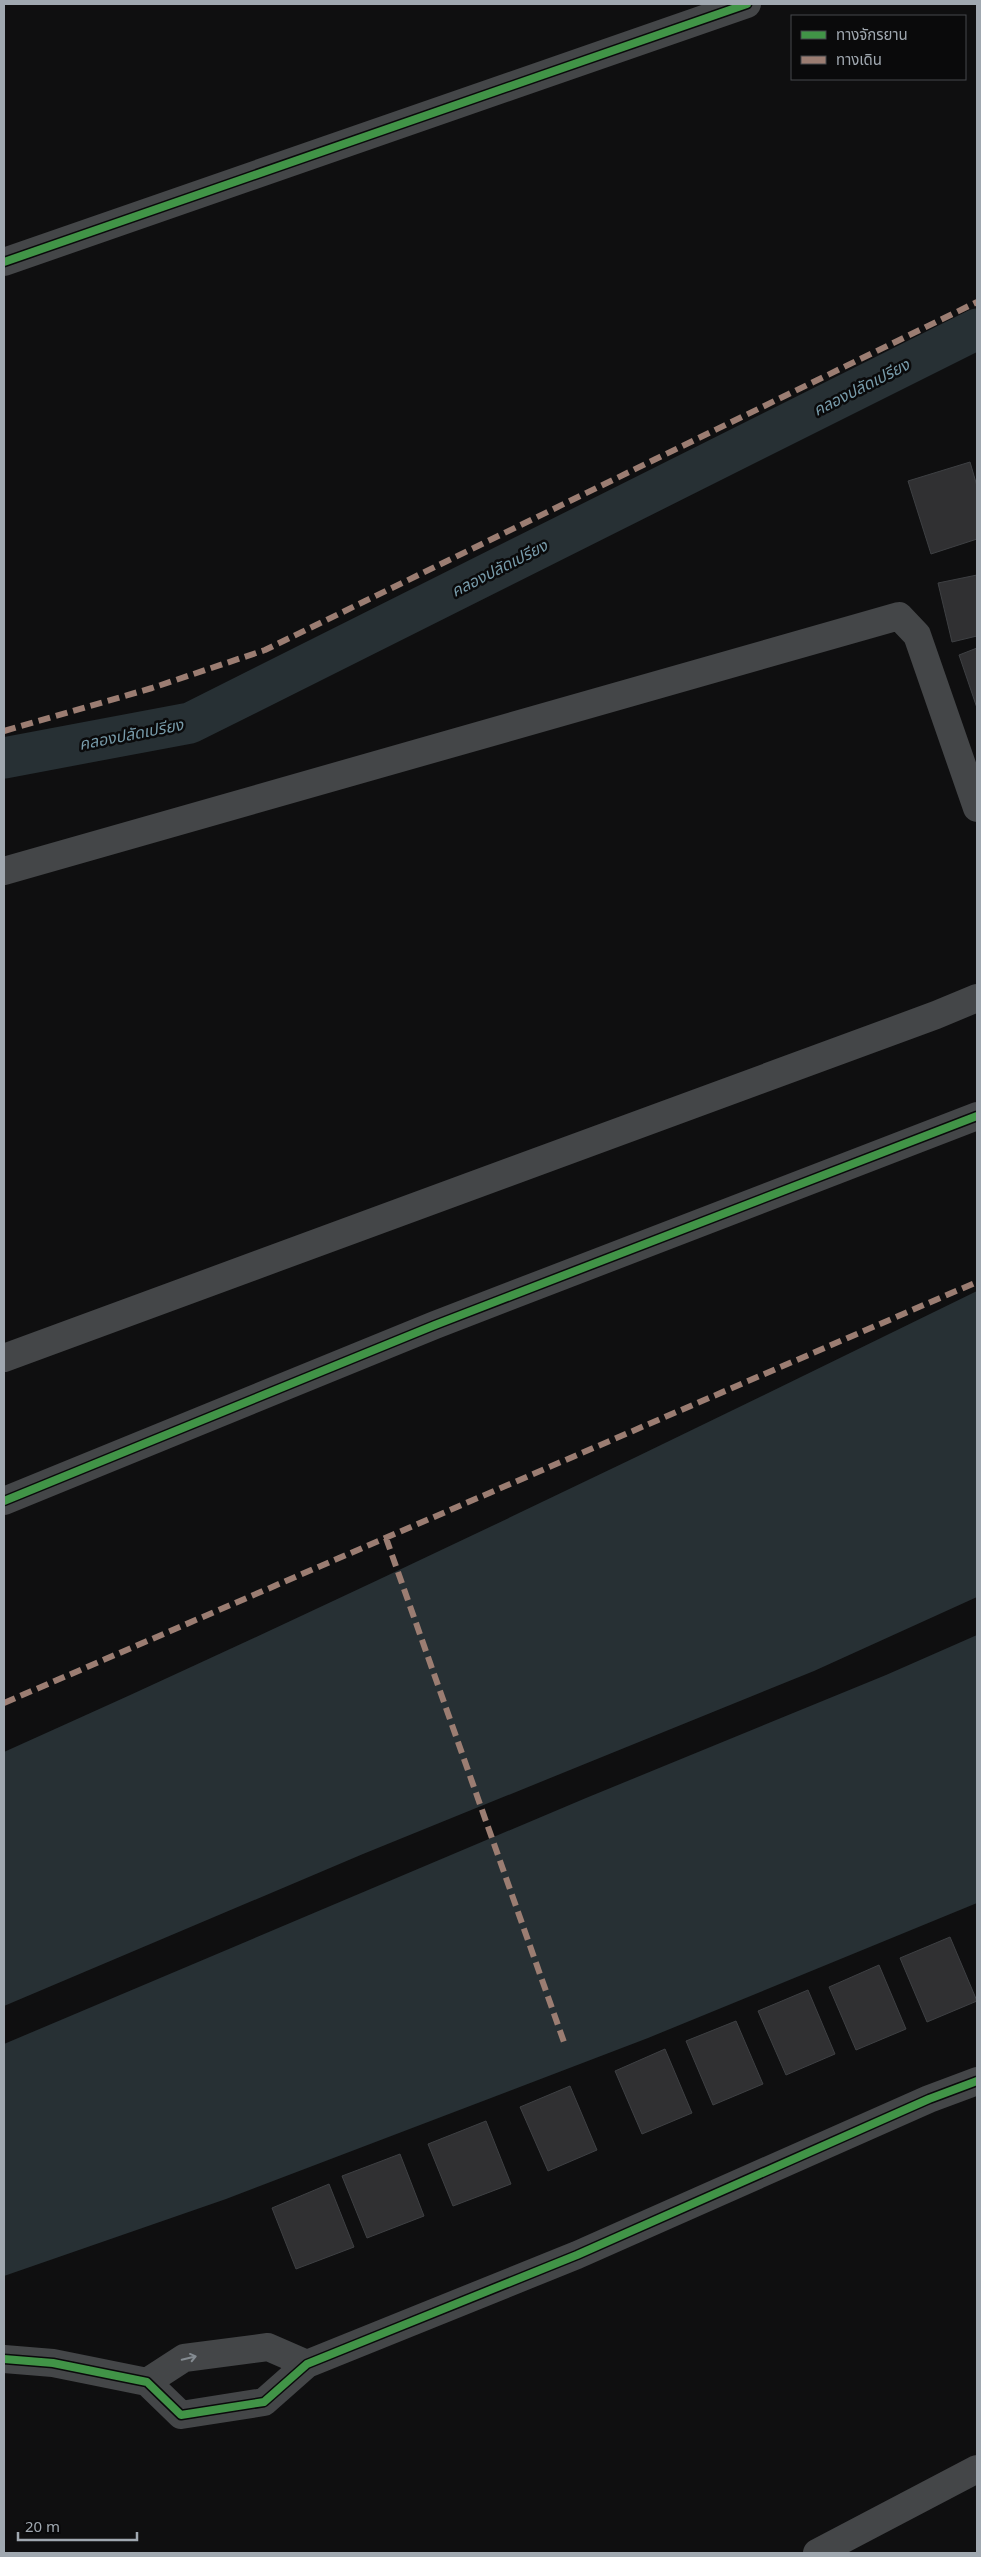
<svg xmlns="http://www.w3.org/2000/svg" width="981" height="2557" font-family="'Noto Sans','Noto Sans Thai',sans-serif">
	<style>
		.water { fill: #273034 }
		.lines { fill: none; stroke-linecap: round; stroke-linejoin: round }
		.canal { stroke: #273034; stroke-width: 41 }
		.building { fill: #303032; stroke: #3e4043 }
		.minor { stroke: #444648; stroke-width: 28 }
		.quiet { stroke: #9b7d72; stroke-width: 6; stroke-dasharray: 12 6; stroke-linecap: butt }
		.cycleway-casing { stroke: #0a0a0b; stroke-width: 11 }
		.cycleway { stroke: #419447; stroke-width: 8 }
		.oneway { stroke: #848b91 }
		.labels { text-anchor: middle; stroke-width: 5; stroke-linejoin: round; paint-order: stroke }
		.water-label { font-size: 16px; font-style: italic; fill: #789cab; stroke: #0a0a0b }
	</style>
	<rect width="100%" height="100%" fill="#0f0f10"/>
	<path class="water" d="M977,1291v306l-163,74 -451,183 -359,152v-254c328,-147 651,-303 973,-461z
		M977,1635v268l-329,135 -422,161 -222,77v-232l582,-246 300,-123z"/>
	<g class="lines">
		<path class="canal" d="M4,758l186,-35 787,-394"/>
	</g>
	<path class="building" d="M970,462l7,24v53l-46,15 -23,-73z
		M977,575v61l-25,6 -14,-59z
		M977,648v60l-18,-53z
		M950,1937l27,64 -50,21 -27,-64z
		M879,1965l27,64 -50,21 -27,-63z
		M808,1990l27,64 -49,21 -28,-64z
		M736,2021l27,63 -50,21 -27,-64z
		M665,2049l27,64 -50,21 -27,-63z
		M570,2086l27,64 -49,21 -28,-64z
		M486,2121l25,63 -58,22 -25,-62z
		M400,2154l24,62 -57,22 -25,-62z
		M329,2184l25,63 -58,22 -24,-61z"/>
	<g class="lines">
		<path class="minor" d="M4,262l743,-258
			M4,871l895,-255 18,19 60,173
			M4,1358l932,-343 41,-17
			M4,1501l431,-176 542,-209
			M4,2359l49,4 94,19 34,33 83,-13 43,-38 270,-109 352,-156 48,-18
			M147,2382l37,-24 84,-11 39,17
			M817,2553l160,-84"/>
		<path class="quiet" d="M4,731l148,-43 113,-38 712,-348
			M386,1538l179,507
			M4,1703l973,-421"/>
		<g class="cycleway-casing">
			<path id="cycleway" d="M4,262l743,-258
				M4,1501l431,-176 542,-209
				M4,2359l49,4 94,19 34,33 83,-13 43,-38 270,-109 352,-156 48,-18"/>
		</g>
		<use href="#cycleway" class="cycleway"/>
	</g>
	<defs><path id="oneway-shaft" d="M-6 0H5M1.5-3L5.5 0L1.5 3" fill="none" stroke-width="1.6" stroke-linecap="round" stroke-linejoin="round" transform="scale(1.25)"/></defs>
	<use class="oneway" href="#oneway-shaft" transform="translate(189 2358) rotate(-13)"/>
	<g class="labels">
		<g class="water-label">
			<text transform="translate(861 387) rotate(-27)" y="6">คลองปลัดเปรียง</text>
			<text transform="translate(499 568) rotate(-27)" y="6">คลองปลัดเปรียง</text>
			<text transform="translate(131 734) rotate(-11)" y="6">คลองปลัดเปรียง</text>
		</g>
	</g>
	<rect width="981" height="2557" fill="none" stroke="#a0a8b0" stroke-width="10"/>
	<rect x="791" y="15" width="175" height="65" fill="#0a0a0b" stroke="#46494d"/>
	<rect x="801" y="31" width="25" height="8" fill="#419447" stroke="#46494d"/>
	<text x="836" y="40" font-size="15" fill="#a0a8b0">ทางจักรยาน</text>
	<rect x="801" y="56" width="25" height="8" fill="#9b7d72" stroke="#46494d"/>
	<text x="836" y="65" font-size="15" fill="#a0a8b0">ทางเดิน</text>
	<path d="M18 2532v8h119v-8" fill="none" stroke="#a0a8b0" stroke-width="2.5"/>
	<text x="25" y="2532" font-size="15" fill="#a0a8b0" stroke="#0a0a0b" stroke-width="4" paint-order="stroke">20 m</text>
</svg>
